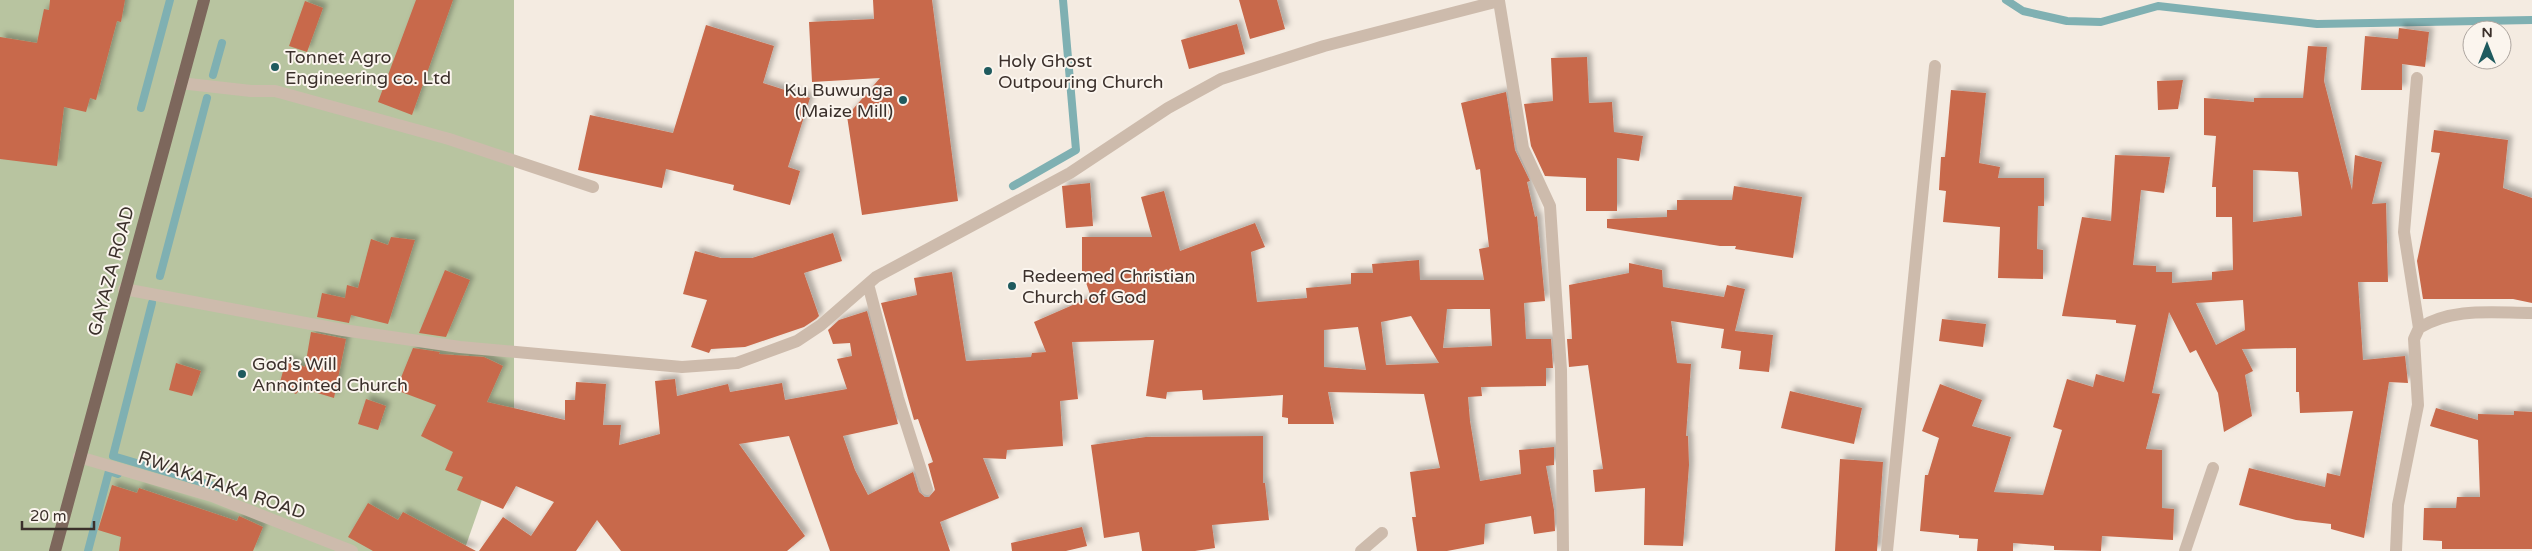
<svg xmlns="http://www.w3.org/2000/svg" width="2532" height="551" font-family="'Varela Round',sans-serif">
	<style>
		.green { fill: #b8c4a0 }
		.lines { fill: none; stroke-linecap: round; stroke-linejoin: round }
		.stream { stroke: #7fb0b2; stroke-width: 8 }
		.building { fill: #c8694b; fill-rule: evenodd; filter: url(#shadow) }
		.minor { stroke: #cdbbac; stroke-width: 12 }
		.major { stroke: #7d675c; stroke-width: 12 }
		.poi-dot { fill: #1f5a5e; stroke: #fbf5ee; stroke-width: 2 }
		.labels { text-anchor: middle; stroke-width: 4; stroke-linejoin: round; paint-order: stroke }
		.poi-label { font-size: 18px; fill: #3b302b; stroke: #fbf5ee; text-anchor: start }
		.street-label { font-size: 18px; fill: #3b302b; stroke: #fbf5ee }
	</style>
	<defs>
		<filter id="shadow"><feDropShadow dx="4.5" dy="-4.5" stdDeviation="2.5" flood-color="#0004"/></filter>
	</defs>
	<rect width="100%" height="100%" fill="#f4ebe1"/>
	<path class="green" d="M0,0h514v408l-50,143h-464z"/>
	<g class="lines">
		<path class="stream" d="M2006,0l17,11 44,10 34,1 57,-16 159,18 215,-4
			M213,75l9,-32
			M141,108l29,-108
			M1013,186l63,-36 -13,-150
			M160,276l47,-178
			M152,303l-39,153 111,33
			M88,551l21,-80 9,3"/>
	</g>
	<path class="building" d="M50,0h75l-4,22 -4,-1 -21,79 -6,-2 -4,14 -22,-5 -7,59 -57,-7v-122l37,6 7,-34 5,1z
		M416,0h37l-41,115 -34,-13z
		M873,0h59l26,201 -96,14 -15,-99 33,-38 -68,4 -3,-60 65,-3z
		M1239,0h38l8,29 -35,10z
		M305,1l18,7 -16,44 -18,-6z
		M1237,24l8,30 -56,15 -8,-29z
		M706,25l68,21 -11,37 47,15 -22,69 12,4 -10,34 -57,-15 1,-5 -68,-16 -4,19 -84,-18 12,-55 83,18z
		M2399,28l30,4 -4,35 -23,-3v26h-41l4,-54 33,3z
		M2308,46l19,1 -3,34 28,109 3,-35 27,7 -10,42 14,-1 2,79h-30l5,78 42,-4 3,27 -19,-1 -25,156 -33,-9v-5l-35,-4 -57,-15 10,-37 76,19 2,-14 13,3 13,-65 -53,2 -1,-21h-3v-44l-54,1 11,22 -8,4 7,41 -28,16 -6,-39 -22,-43 -6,3 -21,-41 -17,81 8,1 -14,55 16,1v58l12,1 -1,31 -71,-4 -1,15 -47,-1v-4l-41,-3v8h-36l1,-12 -19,-1v-3l-39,-4 5,-56h3l11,-37 -17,-7 18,-47 42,16 -10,26 39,11 -17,55 49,3 19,-65 -9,-3 14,-48 26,8 3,-13 28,8 12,-57 -20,-2v-3l-54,-4 20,-99 29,4 4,-66 55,2 -6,36 -23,-3 -8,75 23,1v6h16v11l40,-3v-8l21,-2 -1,-53h-16v-30h-4l4,-51 -12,-1v-37l50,4v-4h49zM2253,170l45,2 4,44 -49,6zM2243,300l2,30 -29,15 -20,-42z
		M1587,57l2,46 23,-1 2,30 29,4 -4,25 -22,-3v53h-31v-33l-41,-2 -14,-30 -7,-42 29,-3 -2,-43z
		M2183,80l-5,29 -20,1 -1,-29z
		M1951,90l35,3 -7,70 21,4 -2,11h46v28h-6l-1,43 6,1v29l-45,-1 2,-51 -57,-5 3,-31 -7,-1 2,-33h4z
		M1506,92l9,58 15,31 -3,1 8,35 2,-1 8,85 -21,2 2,36h25l2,29h-7v18l-65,1 1,9 -14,1 2,24 10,60 41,-7 -2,-24 35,-3v18l-8,1 8,44 1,21 -21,3 -3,-18 -46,8 -1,20 -37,7h-30l-5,-34h4l-6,-45 30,-4 -16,-74 -96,-2 6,32h-46v-6l-6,-1 1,-22 -80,5 -1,-10 -35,2 -1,7 -20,-3 8,-56 -82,2 6,57 -18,2 3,45 -56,4 -1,9 -23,-1 16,40 -59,24 10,29h-120l-41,-115 -50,8 66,92 -18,15h-166l-24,-31 -21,31h-97l24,-34 28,19 23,-34 -38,-16 -13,23 -46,-19 6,-13 -18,-7 8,-18 -32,-16 15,-31 -40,-15 17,-42 27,4 -1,2 45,3 19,9 -16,36 78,18v-20h10l1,-18 30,2 -3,41h18l-2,20 41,-11 -5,-53 20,-2 2,17 51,-12 2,8 52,-9 3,17 62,-11 -10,-30 15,-3 -2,-13 -17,1 -5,-14 11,-10 28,-9 31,113 -55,12 12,34 13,25 45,-23 6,20 6,5h4l6,-7 -7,-26 5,-2 -15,-43 -4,1 -33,-117 36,-8 -3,-17 38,-6 14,89 65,-4 1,-4 14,-1 -12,-30 57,-25 -9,-26v-34h70l-11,-40 23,-6 16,60 75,-28 10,24 -14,5 6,50 50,-4 -1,-10 45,-4v-11h22l-1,-9 47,-4 1,20h64l-5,-31 10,-2 -9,-78 -4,1 -15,-67zM1447,309h43l2,37 -49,2zM1411,316l28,47 -53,2 -5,-43zM1358,327l8,43 -42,-3v-37z
		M2434,130l74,10 -5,48 29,10v105l-19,-4h-90l-6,-38 23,-108 -9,-1z
		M1090,183l3,43 -27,2 -4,-42z
		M1734,186l68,11 -9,61 -58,-9 1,-3h-16l-113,-18v-9l60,-2v-7h10v-10h55z
		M833,233l9,28 -38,12 15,43 -3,3 -12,8 -59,20 -34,2 -2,4 -18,-6 16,-47 -24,-6 12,-43 26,7h31z
		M391,237l24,3 -27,84 -37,-9 -2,8 -32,-6 5,-24 23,5 2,-13 11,3 13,-49 17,6z
		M1629,263l33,7 1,17 61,10 3,-12 18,4 -10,42 38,4 -4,37 -30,-3 2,-18 -20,-3 3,-19 -53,-8 6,42 14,1 -5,72h2l1,29 -6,81 -39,-1 1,-57 -50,4 -2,-22 10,-1 -15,-104 -19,2 -2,-28h5l-3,-54 60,-12z
		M445,270l25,10 -24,57 -27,-4z
		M1942,319l44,5 -3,23 -44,-6z
		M311,332l35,7 -12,59 -33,-10 -5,6 -17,-8 7,-26 19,7z
		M176,363l25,8 -9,25 -23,-6z
		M1790,391l72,17 -8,36 -73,-16z
		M366,399l20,7 -8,24 -20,-6z
		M2436,408l42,12v-6l36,1v-4l18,1v137h-90v-8l-19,-1 1,-32h32l1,-11h23l-2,-57 -48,-14z
		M1263,436v47h2l4,37 -57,5 3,23 -20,3h-53l-3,-19 -35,6 -13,-93 55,-8z
		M1840,459l43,3 -6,89h-42z
		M112,485l25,8 2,-5 98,33 2,-5 24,11 -10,24h-134l2,-14 -23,-7z
		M368,503l30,17 5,-8 73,39h-103l-25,-14z
		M1082,527l5,19 -21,5h-54l-1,-8z"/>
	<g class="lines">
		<path class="minor" d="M2417,78l-13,154 15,96
			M180,83l71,8h24l174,48 144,48
			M868,284l30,114 29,91
			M124,289l219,41 117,17 222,20 55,-4 60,-22 24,-16 55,-48 194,-104 98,-65 53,-29 103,-33 175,-45 24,147 27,58 11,164 2,181
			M2419,328c34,-21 74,-15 113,-15
			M79,457l133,39 140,55
			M1361,551l21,-18
			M1887,551l48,-485
			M2185,551l28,-83
			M2396,551l2,-46 20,-100 -4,-66 5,-11"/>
		<path class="major" d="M55,551l149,-551"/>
	</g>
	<g class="poi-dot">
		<circle cx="275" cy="67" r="5"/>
		<circle cx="988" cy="71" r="5"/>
		<circle cx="903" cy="100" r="5"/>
		<circle cx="1012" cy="286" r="5"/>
		<circle cx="242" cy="374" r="5"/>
	</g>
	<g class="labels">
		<g class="poi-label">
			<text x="285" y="63">Tonnet Agro<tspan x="285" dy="21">Engineering co. Ltd</tspan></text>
			<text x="998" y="67">Holy Ghost<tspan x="998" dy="21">Outpouring Church</tspan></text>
			<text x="893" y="96" text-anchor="end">Ku Buwunga<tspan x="893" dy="21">(Maize Mill)</tspan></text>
			<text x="1022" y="282">Redeemed Christian<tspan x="1022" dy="21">Church of God</tspan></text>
			<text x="252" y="370">God’s Will<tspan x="252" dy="21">Annointed Church</tspan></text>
		</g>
		<g class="street-label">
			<text transform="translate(111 271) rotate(-75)" y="6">GAYAZA ROAD</text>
			<text transform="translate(222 485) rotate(19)" y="6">RWAKATAKA ROAD</text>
		</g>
	</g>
	<g transform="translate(2487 45)"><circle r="24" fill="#fbf5ee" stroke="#aea6a0"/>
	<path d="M0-4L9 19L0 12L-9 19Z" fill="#1f5a5e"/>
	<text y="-8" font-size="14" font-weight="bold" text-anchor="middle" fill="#3b302b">N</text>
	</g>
	<path d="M22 521v8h72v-8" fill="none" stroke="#3b302b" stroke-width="2.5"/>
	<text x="30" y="521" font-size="15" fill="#3b302b" stroke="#fbf5ee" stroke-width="4" paint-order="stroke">20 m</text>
</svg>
